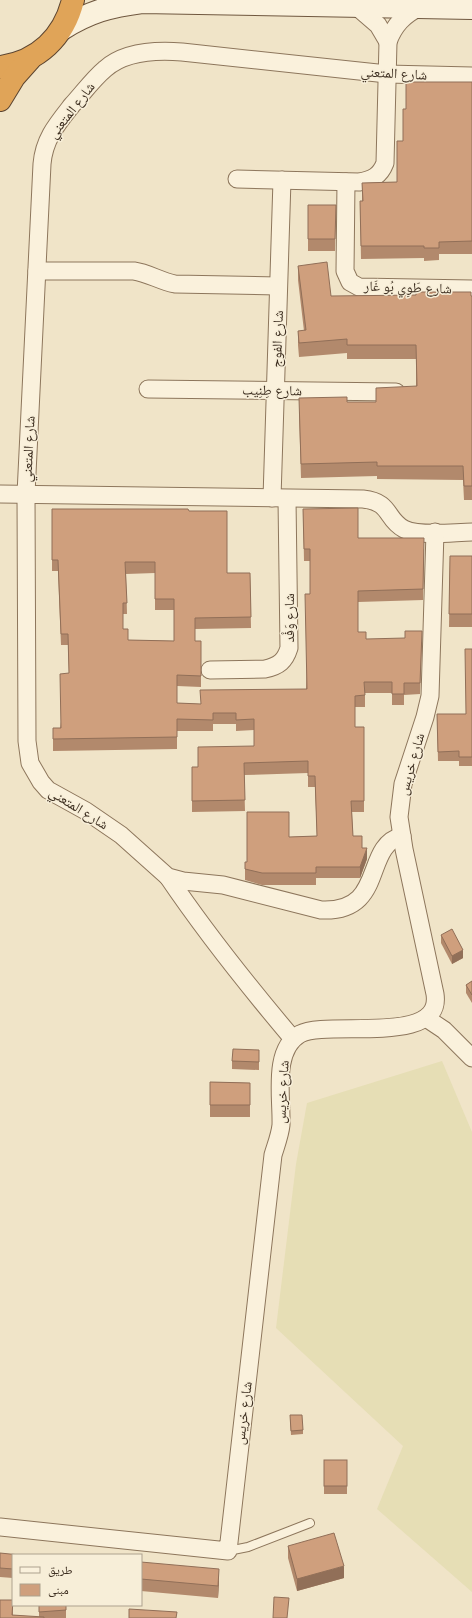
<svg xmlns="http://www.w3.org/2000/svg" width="472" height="1618" font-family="Spectral,'Noto Naskh Arabic',serif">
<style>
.farmland{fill:#e6deb5}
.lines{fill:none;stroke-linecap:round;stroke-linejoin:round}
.lane-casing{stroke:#8d765c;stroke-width:10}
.street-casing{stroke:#8d765c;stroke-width:19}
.secondary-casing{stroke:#6f573f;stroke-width:24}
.highway-casing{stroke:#5b4430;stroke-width:24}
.lane{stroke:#faf1dc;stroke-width:8}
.street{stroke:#faf1dc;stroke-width:17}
.secondary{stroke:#faf1dc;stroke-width:22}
.highway{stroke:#e0a458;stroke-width:22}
.wall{fill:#b2896c;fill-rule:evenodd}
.shaded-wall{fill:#916f58}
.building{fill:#cf9f7d;stroke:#916f58;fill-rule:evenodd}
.labels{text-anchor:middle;stroke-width:3;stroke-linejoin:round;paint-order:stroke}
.street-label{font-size:14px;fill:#3d2e20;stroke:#f7eed8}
</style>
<rect width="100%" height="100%" fill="#f0e4c8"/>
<path class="farmland" d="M442,1061L472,1132V1592L377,1509L403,1446L276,1328L296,1164L307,1103Z"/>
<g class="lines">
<defs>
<path id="lane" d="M228,1551L248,1547L310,1523"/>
<g id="street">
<path d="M356,6L378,25L388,42"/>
<path d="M237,179L359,182C372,180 380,176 385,163L388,42C394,25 404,15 420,7"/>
<path d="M346,182L345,271L350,282L359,287L472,289"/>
<path d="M37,271H134C148,273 160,281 175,284L278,286"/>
<path d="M148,389L396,392"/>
<path d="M0,494L363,499C392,502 385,519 404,529C419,537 455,532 472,532"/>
<path d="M272,498L282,180"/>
<path d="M210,670L265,669C279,666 285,661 289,648L287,499"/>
<path d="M402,836C362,846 387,913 321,910L223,885L183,881L168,877L121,835L86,811L48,790L41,782L30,763L27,741L26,494L42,164C44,139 57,124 72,105C83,93 93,79 105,69C125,51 157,50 182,52L387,74L472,76"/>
<path d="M168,877C206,933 249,987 293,1039"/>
<path d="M426,1018L444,1030L472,1058"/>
<path d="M0,1527L228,1551L273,1155C276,1145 280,1135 281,1125C282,1098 272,1050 300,1034C327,1019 443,1047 435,994L404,849L399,817L403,784L425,717L430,696L435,532"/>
</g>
<path id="secondary" d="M62,29C89,12 110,6 142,2L472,8"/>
<g id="highway">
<path d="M0,67C38,62 64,37 73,0"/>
<path d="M0,100L14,77L30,59"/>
</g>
</defs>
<use href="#lane" class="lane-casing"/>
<use href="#street" class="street-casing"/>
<use href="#secondary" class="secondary-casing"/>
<use href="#highway" class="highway-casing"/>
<use href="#lane" class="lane"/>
<use href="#street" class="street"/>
<use href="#secondary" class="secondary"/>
<use href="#highway" class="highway"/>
</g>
<g class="wall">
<path d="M472,82V254H439V260L424,261V258L361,259L360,201H362V183L397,182L403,141Z"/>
<path d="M308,205H336L335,251H308Z"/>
<path d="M298,266L331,296H472V500H464L463,480L377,479V476L301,478L299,412L347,402H376L416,386V359H347V353L299,357L298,345V331H304L298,280Z"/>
<path d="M52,509L189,511L227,573H250L251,628L195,629V641H201V687L177,686V703L200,704L306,689L310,594V561H304L303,509L358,538L424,549L423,600L358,602V632L366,639L422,642L420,694L404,695V705H392V693H365V707H355V727H364V812H352L353,836L362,848L367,859L360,878H316V885H262L245,880V862H247L289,837L317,836L315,787H308V773L244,775L245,811L192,812V767H198L254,746V730L236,731V724H213V731H177V749L53,751V728H60L69,673L68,645H61L58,571H52ZM155,573V610H174V641L128,640L123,629V614H127L126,574Z"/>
<path d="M450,556H472V627H449Z"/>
<path d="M472,649V766H459V761H438L437,714H466Z"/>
<path d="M441,935L463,958L452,964L441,943Z"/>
<path d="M472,981V1003L466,993V985Z"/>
<path d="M259,1050V1070L232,1069V1061Z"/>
<path d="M210,1082L250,1083V1117H210Z"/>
<path d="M290,1419L303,1430V1434L291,1435Z"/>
<rect x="324" y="1460" width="23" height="34"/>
<path d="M288,1546L344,1578L297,1591L288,1558Z"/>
<path d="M0,1553L13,1555V1578L0,1577Z"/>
<path d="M141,1562L219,1581L218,1598L141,1591Z"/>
<path d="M13,1605V1615L39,1617V1605H66V1618H0Z"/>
</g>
<g class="shaded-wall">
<path d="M367,848V859L360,878V867Z"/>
<path d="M463,950V958L452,964V956Z"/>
<path d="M344,1566V1578L297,1591V1579Z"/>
<path d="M219,1569V1581L218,1598V1586Z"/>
</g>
<g class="building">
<path d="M406,82H472V241L439,242V248H424V246H361L360,201H363L362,183L397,182V141H403V109H406Z"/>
<path d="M308,205H336L335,239H308Z"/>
<path d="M327,262L331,296L416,295V292H471V296H472V486H464L463,466H377V462L301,464L299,398L347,397V402H376V388L417,386L416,345H347V339L299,343L298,331L306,330L298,266Z"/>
<path d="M358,508V538H424L423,589L358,591V632H366V639L405,638V631H422L420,683H404V694H392V682H364L365,695L355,696V727H364V801H351L353,836H362V848H367L360,867H316V873H262L245,869V862H247V812H289V837L317,836L315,776H308V761L244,763L245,800L192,801V767H198V747L254,746V719L236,720V713H213V720L177,719V737L53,739V728H61L60,674L69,673L68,634H61L58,560H52V509H188L189,511H227V573H250L251,617L195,618V641H201V676L177,675V703L201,704L200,690L307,689L305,594H310V549H304L303,509ZM125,562H155V599H174V641L128,640V629H123V603H127Z"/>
<path d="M450,556H472V614H449Z"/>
<path d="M465,649H472V757H459V751L438,752L437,714H466Z"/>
<path d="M452,929L463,950L452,956L441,935Z"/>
<path d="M472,981V995L466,985Z"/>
<path d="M233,1049L259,1050V1062L232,1061Z"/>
<path d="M210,1082L250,1083V1105H210Z"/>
<path d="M290,1415H302L303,1430L291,1431Z"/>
<rect x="324" y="1460" width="23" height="26"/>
<path d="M334,1533L344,1566L297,1579L288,1546Z"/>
<path d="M0,1553L20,1555H13V1569L0,1568Z"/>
<path d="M141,1562L219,1569L218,1586L141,1579Z"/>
<path d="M274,1597L289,1598L287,1618H273Z"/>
<path d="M0,1600H13L12,1615L44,1617V1618H0Z"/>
<path d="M39,1605H66V1610L39,1612Z"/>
<path d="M129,1609L177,1612L176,1618H129Z"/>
</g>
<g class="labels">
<g class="street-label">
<text transform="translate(394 73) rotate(3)" y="5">شارع المتعني</text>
<text transform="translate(71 110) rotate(-52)" y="5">شارع المتعني</text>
<text transform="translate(408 287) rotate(2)" y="5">شارع طَوِي بُو غَار</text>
<text transform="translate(277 339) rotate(-88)" y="5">شارع الفوج</text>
<text transform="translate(272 390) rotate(1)" y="5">شارع طِنِيب</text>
<text transform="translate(28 449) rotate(-87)" y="5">شارع المتعني</text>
<text transform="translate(289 618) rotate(-90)" y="5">شارع وَفْد</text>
<text transform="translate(411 764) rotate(-74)" y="5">شارع خريس</text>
<text transform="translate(79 808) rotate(32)" y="5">شارع المتعني</text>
<text transform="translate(282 1092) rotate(-87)" y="5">شارع خريس</text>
<text transform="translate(243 1413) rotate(-83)" y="5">شارع خريس</text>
</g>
</g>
<rect x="12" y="1554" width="130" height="52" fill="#f7eed8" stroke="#ada18e"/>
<rect x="20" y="1567" width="20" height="6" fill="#faf1dc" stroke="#ada18e"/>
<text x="48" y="1574" font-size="12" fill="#3d2e20">طريق</text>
<rect x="20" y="1584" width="20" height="12" fill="#cf9f7d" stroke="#ada18e"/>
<text x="48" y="1594" font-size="12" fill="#3d2e20">مبنى</text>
</svg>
